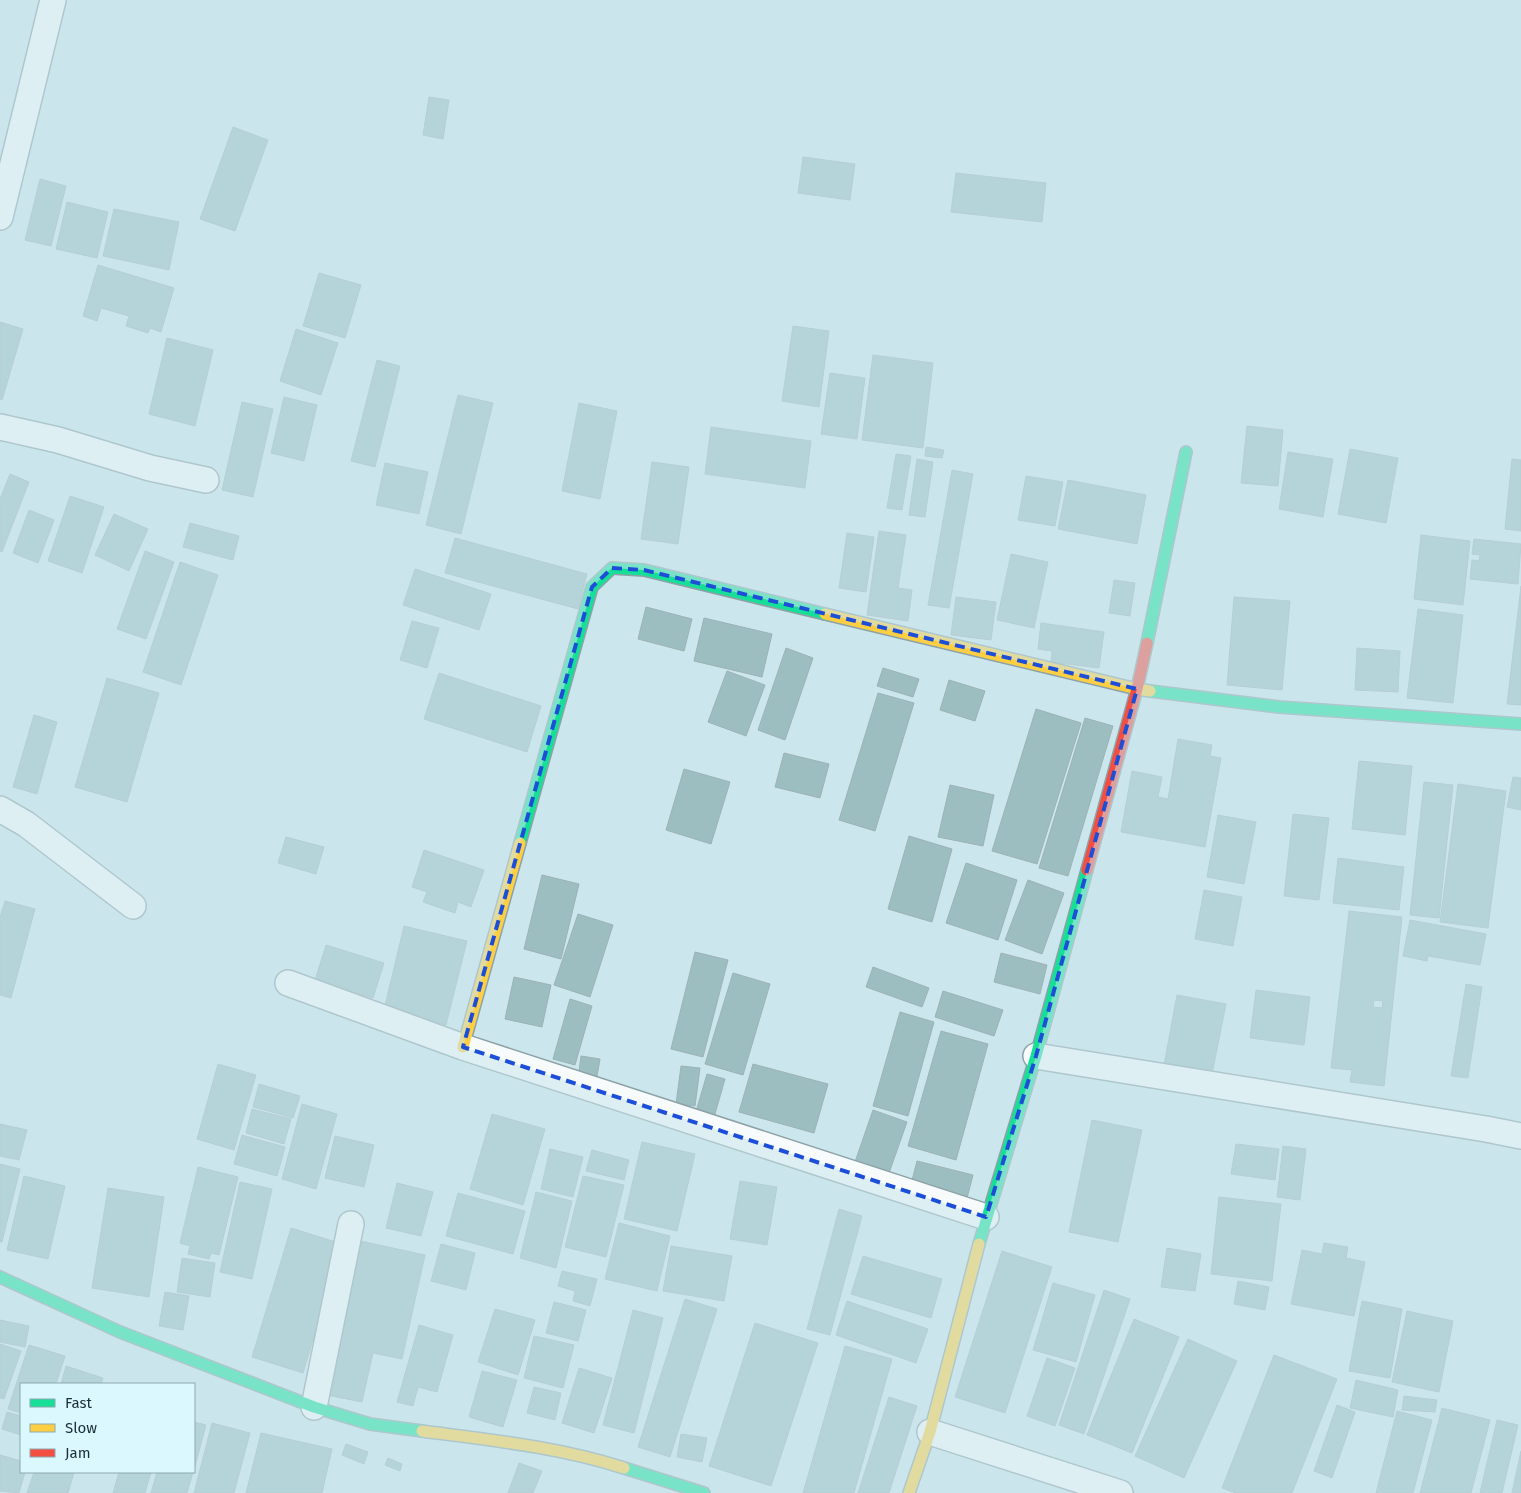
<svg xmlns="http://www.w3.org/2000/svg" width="1521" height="1493" font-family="'Fira Sans',sans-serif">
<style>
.building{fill:#9cbec1;stroke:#9db2b5;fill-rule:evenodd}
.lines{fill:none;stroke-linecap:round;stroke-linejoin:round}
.street-casing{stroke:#8da2a7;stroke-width:28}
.fast-casing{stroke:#8da2a7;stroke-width:14}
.slow-casing{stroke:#8da2a7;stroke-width:14}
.jam-casing{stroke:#8da2a7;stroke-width:14}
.street{stroke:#f7fbfc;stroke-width:25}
.fast{stroke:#16e098;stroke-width:11}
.slow{stroke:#ffcf43;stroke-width:11}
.jam{stroke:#f24e42;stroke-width:11}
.marked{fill:none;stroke:#1d4ed8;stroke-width:4;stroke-dasharray:10 6;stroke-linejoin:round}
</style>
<rect width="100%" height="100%" fill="#cbe6ec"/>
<g class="building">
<path d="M429,97L449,100L443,139L423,135Z"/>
<path d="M233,127L268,140L235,231L200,219Z"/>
<path d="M803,157L855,164L850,200L798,193Z"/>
<path d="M956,173L1046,183L1042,222L951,212Z"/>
<path d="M40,179L66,186L51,246L25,240Z"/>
<path d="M67,202L108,212L97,258L56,249Z"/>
<path d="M114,209L179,222L169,270L103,256Z"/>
<path d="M98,265L174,288L161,332L150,328L148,333L126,326L129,316L101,308L97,321L83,316Z"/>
<path d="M319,273L361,285L345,338L303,326Z"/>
<path d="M0,322L23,329L2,400L0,399Z"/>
<path d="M793,326L829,331L819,407L782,401Z"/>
<path d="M296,329L338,343L321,395L280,381Z"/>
<path d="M167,338L213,350L195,426L149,414Z"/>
<path d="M873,355L933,363L923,448L862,440Z"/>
<path d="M377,360L400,366L375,467L351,461Z"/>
<path d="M830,373L865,378L857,439L821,434Z"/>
<path d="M458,395L493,403L461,534L426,525Z"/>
<path d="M284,397L317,405L304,461L271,453Z"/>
<path d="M242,402L273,409L253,497L222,490Z"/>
<path d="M579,403L617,411L600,499L562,491Z"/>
<path d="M1247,426L1283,430L1278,486L1241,483Z"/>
<path d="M711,427L811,441L805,488L705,474Z"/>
<path d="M926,447L944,450L942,458L925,456Z"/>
<path d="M1350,449L1398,458L1386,523L1338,514Z"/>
<path d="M1288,452L1333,459L1323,517L1279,509Z"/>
<path d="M896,454L911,456L902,510L887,508Z"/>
<path d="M917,459L933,462L925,517L909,515Z"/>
<path d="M1512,459L1521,460V531L1505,529Z"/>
<path d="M652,462L689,467L678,544L641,539Z"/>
<path d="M385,463L428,472L419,514L376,505Z"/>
<path d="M952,470L973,474L949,608L928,605Z"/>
<path d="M10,474L29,482L2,552L0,551V499Z"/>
<path d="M1026,476L1063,482L1055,526L1018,520Z"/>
<path d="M1068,480L1146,495L1137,544L1058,529Z"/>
<path d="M70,496L104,507L82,573L48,561Z"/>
<path d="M29,510L54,520L38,563L13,553Z"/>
<path d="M114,514L148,529L129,571L95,555Z"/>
<path d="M190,523L239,536L233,560L183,547Z"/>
<path d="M879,531L906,535L898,588L912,590L908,621L867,615Z"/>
<path d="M847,533L874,537L866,592L839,588Z"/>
<path d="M1421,535L1470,541L1463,605L1414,599Z"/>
<path d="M455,538L587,574L578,609L445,573Z"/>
<path d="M1474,539L1521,544L1518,584L1470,579L1472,560L1479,561L1480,555L1472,554Z"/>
<path d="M145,551L174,562L146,639L117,629Z"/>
<path d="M1011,554L1048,562L1034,628L997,620Z"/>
<path d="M180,562L218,575L181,685L143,672Z"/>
<path d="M415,569L491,594L479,630L403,605Z"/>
<path d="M1114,580L1135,583L1130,616L1109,613Z"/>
<path d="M1521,586V705L1507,704Z"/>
<path d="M956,597L996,602L991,640L951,635Z"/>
<path d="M1234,597L1290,601L1282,690L1227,685Z"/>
<path d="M646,607L692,619L684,651L638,639Z"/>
<path d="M1418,609L1463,615L1453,703L1407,698Z"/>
<path d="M704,618L772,634L762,677L694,661Z"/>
<path d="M412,621L439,628L427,668L400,660Z"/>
<path d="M1041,623L1104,632L1099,668L1051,662L1052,651L1038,649Z"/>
<path d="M786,648L813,658L785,740L758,730Z"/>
<path d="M1357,648L1400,651L1398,692L1355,690Z"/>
<path d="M883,668L919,679L913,697L877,686Z"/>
<path d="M727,671L765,685L746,736L708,722Z"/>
<path d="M439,673L541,706L527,752L424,719Z"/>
<path d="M107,678L159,693L127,802L75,787Z"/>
<path d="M949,680L985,691L975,721L940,710Z"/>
<path d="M878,693L914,703L875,831L839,820Z"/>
<path d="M1036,709L1081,723L1037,864L992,851Z"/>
<path d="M34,715L57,722L37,794L13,787Z"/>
<path d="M1085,718L1113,726L1068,876L1039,868Z"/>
<path d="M1178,739L1212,745L1210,756L1221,758L1205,847L1121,832L1132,771L1162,777L1158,797L1168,799Z"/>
<path d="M784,753L829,764L820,798L775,787Z"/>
<path d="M1359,761L1412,766L1405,835L1352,829Z"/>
<path d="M684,769L730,782L711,844L666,830Z"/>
<path d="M1513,777L1521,778V810L1507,807Z"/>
<path d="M1424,782L1453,785L1439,918L1410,915Z"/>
<path d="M1458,784L1506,791L1488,928L1440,922Z"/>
<path d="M950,785L994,795L983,846L938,837Z"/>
<path d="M1293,814L1329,818L1319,900L1284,896Z"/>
<path d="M1218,815L1256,822L1244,884L1207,877Z"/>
<path d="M909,836L952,849L932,922L888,909Z"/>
<path d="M286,837L324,847L316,874L278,863Z"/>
<path d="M424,850L484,870L471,907L458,902L455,913L423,902L427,892L412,887Z"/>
<path d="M1338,858L1404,867L1399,910L1333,903Z"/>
<path d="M966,863L1017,880L998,940L946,923Z"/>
<path d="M542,875L579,884L561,959L524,949Z"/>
<path d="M1028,880L1064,893L1042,954L1005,940Z"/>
<path d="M1204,890L1242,897L1233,946L1195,939Z"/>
<path d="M5,901L35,909L11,998L0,995V917Z"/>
<path d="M1349,911L1402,917L1384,1086L1350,1082L1352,1070L1331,1068ZM1374,1000L1383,1001L1382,1008L1373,1007Z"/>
<path d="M578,914L613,925L590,997L554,985Z"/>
<path d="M1410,920L1486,934L1480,965L1428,956L1427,961L1403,956Z"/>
<path d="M404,926L467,941L446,1025L384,1010Z"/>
<path d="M326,945L384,963L373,998L315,980Z"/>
<path d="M695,952L728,960L703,1057L671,1049Z"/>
<path d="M1001,953L1047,965L1040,994L994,982Z"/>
<path d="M873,967L929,988L922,1007L866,987Z"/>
<path d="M733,973L770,984L743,1075L705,1064Z"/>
<path d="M514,977L551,985L542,1027L505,1019Z"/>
<path d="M1466,984L1482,987L1468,1078L1451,1076Z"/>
<path d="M1256,990L1310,997L1304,1045L1250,1038Z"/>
<path d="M943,991L1003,1010L994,1036L935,1017Z"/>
<path d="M1177,995L1226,1004L1212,1074L1164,1065Z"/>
<path d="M570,999L592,1006L575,1065L553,1059Z"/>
<path d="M900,1012L934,1022L908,1116L873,1106Z"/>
<path d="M941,1031L988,1044L956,1160L908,1146Z"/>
<path d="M581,1056L600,1059L596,1082L578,1079Z"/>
<path d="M218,1064L256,1075L234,1150L197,1139Z"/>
<path d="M753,1064L828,1084L814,1133L739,1112Z"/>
<path d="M681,1066L700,1068L695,1106L676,1104Z"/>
<path d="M707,1074L725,1079L713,1121L695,1115Z"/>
<path d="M259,1084L300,1096L293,1118L253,1107Z"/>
<path d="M302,1104L337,1114L316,1189L282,1179Z"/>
<path d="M252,1109L291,1119L284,1144L246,1133Z"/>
<path d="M873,1110L907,1122L889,1173L855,1162Z"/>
<path d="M492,1114L545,1129L523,1205L470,1189Z"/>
<path d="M1092,1120L1142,1130L1118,1242L1069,1232Z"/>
<path d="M0,1124L27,1130L19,1160L0,1156Z"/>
<path d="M242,1135L285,1147L277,1176L234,1164Z"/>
<path d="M335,1136L374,1145L364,1187L325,1178Z"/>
<path d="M642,1142L695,1154L677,1231L624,1219Z"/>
<path d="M1236,1144L1279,1149L1275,1180L1231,1174Z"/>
<path d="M1283,1146L1306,1149L1300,1200L1277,1197Z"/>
<path d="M550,1149L583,1157L573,1197L541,1189Z"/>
<path d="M592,1150L629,1160L624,1180L586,1171Z"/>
<path d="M917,1161L973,1175L966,1202L910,1188Z"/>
<path d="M0,1164L20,1169L2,1242H0Z"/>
<path d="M198,1167L238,1177L219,1255L211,1253L209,1259L188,1254L190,1246L180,1243Z"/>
<path d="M24,1176L65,1186L48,1259L7,1250Z"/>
<path d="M583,1176L624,1185L606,1257L565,1247Z"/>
<path d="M740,1181L777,1187L767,1245L730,1239Z"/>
<path d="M240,1182L272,1189L252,1279L220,1272Z"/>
<path d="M397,1183L433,1192L421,1236L386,1228Z"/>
<path d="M108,1188L164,1197L149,1297L92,1288Z"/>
<path d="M536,1192L572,1201L556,1268L520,1258Z"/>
<path d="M458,1193L525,1211L513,1254L446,1236Z"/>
<path d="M1219,1197L1281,1204L1272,1281L1211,1274Z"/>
<path d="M839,1209L862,1216L830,1335L807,1329Z"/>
<path d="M619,1223L670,1236L657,1291L605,1279Z"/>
<path d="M291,1228L342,1244L303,1373L252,1357Z"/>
<path d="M356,1240L425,1255L402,1359L373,1353L362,1402L322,1394Z"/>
<path d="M1324,1243L1348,1247L1346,1258L1365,1262L1354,1316L1291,1304L1302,1250L1322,1254Z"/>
<path d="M441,1244L475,1253L466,1290L431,1281Z"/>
<path d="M671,1246L732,1256L724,1301L663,1291Z"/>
<path d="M1167,1248L1201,1254L1195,1291L1161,1287Z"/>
<path d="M1002,1251L1052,1267L1005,1413L955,1397Z"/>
<path d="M863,1256L942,1279L931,1318L851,1294Z"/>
<path d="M182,1258L215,1263L210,1297L177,1292Z"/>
<path d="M562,1271L597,1279L590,1306L573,1301L575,1291L558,1286Z"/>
<path d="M1238,1281L1269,1287L1265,1310L1234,1304Z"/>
<path d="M1053,1283L1095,1295L1076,1362L1033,1350Z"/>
<path d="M1104,1290L1130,1299L1084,1434L1059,1425Z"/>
<path d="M165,1292L189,1296L183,1330L159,1326Z"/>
<path d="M685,1299L717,1309L670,1457L638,1447Z"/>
<path d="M847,1301L928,1329L916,1363L836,1335Z"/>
<path d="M1362,1301L1402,1309L1390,1378L1349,1371Z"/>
<path d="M554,1302L586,1310L578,1341L546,1333Z"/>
<path d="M495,1309L535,1320L518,1375L478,1362Z"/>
<path d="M633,1310L663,1318L634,1433L603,1425Z"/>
<path d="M1407,1311L1453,1321L1439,1392L1392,1382Z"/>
<path d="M1134,1319L1179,1337L1132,1453L1087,1435Z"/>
<path d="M0,1320L29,1326L25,1347L0,1342Z"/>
<path d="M755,1323L818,1343L771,1486L709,1466Z"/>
<path d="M419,1325L453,1335L437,1392L418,1387L413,1406L397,1402Z"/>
<path d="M534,1336L574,1345L563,1388L524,1378Z"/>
<path d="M1188,1339L1237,1361L1184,1478L1135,1456Z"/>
<path d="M0,1344L21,1351L4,1399L0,1398Z"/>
<path d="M29,1345L65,1356L56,1384H21V1413L8,1409Z"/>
<path d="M845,1346L892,1359L854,1493H803Z"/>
<path d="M1274,1355L1337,1379L1292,1493H1236L1222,1488Z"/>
<path d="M1047,1358L1075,1368L1055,1426L1027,1416Z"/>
<path d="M66,1366L103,1378L101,1384H61Z"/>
<path d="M579,1368L612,1378L594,1433L562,1423Z"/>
<path d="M482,1371L517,1380L503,1427L469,1417Z"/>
<path d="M1356,1380L1398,1390L1393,1417L1350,1408Z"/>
<path d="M534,1387L561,1393L555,1420L527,1413Z"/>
<path d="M1404,1396L1437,1400L1435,1412L1402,1410Z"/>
<path d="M889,1397L917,1406L889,1493H858Z"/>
<path d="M1337,1405L1355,1412L1332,1478L1314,1471Z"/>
<path d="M1442,1408L1490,1420L1471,1493H1420Z"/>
<path d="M1397,1411L1432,1420L1413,1493H1376Z"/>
<path d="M7,1412L21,1416V1435L2,1429Z"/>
<path d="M1497,1420L1518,1425L1502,1493H1480Z"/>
<path d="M194,1422L206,1425L194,1470Z"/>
<path d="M212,1423L250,1433L234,1493H194Z"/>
<path d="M261,1433L332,1449L322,1493H246Z"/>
<path d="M681,1434L707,1438L702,1462L677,1457Z"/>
<path d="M346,1444L368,1452L364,1464L342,1455Z"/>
<path d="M1521,1451V1493H1512Z"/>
<path d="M0,1455L21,1461V1472H25L19,1493L0,1491Z"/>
<path d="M388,1458L402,1464L400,1471L385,1465Z"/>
<path d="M519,1463L542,1471L533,1493H508Z"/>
<path d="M34,1472H74L68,1493H27Z"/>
<path d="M119,1472H151L145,1493H113Z"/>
<path d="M157,1472H193L187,1493H151Z"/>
</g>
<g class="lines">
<defs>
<g id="street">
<path d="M0,217L53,0"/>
<path d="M0,427L58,440L150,468L206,480"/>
<path d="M0,809L26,824L133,906"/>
<path d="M288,983L463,1047L986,1217"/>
<path d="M1036,1056L1486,1129L1521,1136"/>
<path d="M314,1407L351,1224"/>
<path d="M930,1432L1120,1493"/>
</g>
<g id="fast">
<path d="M1147,643L1186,452"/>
<path d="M1150,691L1279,707L1521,724"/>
<path d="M520,843L592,587L612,568L644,570L825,614"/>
<path d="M979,1244L1036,1056L1087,870"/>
<path d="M0,1277L120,1332L314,1407L370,1424L422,1431"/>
<path d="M624,1468L704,1493"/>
</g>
<g id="slow">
<path d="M825,614L1137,689L1150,691"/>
<path d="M463,1047L520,843"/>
<path d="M422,1431C490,1440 559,1447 624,1468"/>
<path d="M909,1493L930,1432L979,1244"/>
</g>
<path id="jam" d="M1087,870L1137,689L1147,643"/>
</defs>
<use href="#street" class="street-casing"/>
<use href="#fast" class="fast-casing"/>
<use href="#slow" class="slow-casing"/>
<use href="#jam" class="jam-casing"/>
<use href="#street" class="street"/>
<use href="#fast" class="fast"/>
<use href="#slow" class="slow"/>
<use href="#jam" class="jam"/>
</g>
<path d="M0 0H1521V1493H0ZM612,568L644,570L1137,689L1036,1056L986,1217L463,1047L592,587Z" fill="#cbe6ec" fill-opacity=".55" fill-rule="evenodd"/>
<path class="marked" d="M612,568L644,570L1137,689L1036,1056L986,1217L463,1047L592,587Z"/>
<rect x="20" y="1383" width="175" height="90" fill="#dbf8ff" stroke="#8ea7ad"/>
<rect x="30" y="1399" width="25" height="8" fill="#16e098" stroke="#8ea7ad"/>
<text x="65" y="1408" font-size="15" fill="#1b2e32">Fast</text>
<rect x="30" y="1424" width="25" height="8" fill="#ffcf43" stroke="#8ea7ad"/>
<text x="65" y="1433" font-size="15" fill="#1b2e32">Slow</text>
<rect x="30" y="1449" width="25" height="8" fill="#f24e42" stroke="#8ea7ad"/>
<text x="65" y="1458" font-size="15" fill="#1b2e32">Jam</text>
</svg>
